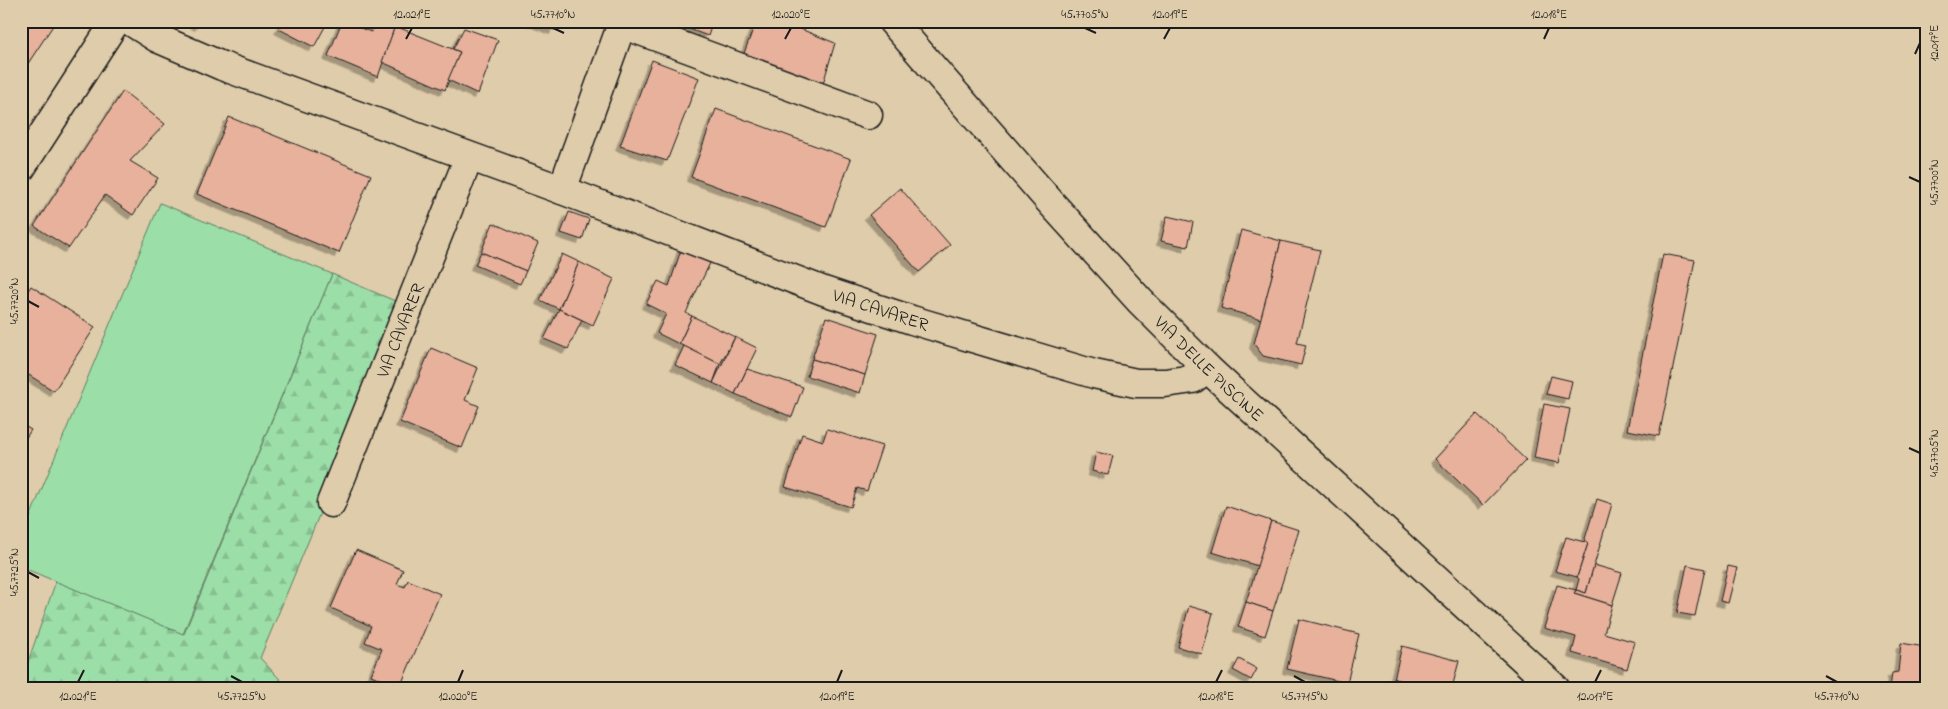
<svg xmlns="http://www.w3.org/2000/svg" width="1948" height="709" font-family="'Indie Flower',sans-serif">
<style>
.forest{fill:url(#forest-firs);stroke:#5c7d62}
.park{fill:#9cdea8;stroke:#5c7d62}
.building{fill:#e7b19b;stroke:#1c1c1c;filter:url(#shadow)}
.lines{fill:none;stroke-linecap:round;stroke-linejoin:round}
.minor-casing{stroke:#1c1c1c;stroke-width:31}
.minor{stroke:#dfccaa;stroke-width:28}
.ticks{fill:none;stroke:#1c1c1c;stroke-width:2}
.labels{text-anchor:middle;stroke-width:4;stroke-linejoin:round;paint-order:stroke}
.street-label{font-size:18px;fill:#1c1c1c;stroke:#dfccaa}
.neatline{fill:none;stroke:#1c1c1c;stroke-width:2}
.ticks-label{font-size:12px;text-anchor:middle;fill:#1c1c1c}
</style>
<defs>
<pattern id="forest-firs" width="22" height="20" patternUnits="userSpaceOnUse" patternTransform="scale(1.25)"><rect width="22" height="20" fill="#9cdea8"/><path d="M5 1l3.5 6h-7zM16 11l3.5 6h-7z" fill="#86be90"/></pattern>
<filter id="shadow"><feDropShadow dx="-4.5" dy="4.5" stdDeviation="0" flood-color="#0004"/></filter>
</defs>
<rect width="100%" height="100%" fill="#dfccaa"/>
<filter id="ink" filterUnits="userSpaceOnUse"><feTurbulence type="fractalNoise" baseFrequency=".02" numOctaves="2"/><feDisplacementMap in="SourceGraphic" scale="10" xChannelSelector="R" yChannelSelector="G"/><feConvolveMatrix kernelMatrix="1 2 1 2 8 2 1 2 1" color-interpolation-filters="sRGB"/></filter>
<g filter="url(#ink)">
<path class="forest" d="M332,274L402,304L320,513L260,658L288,688H21V682L56,581L184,634Z"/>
<path class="park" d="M160,203L332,274L183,634L21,567V539Z"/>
<g class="building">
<path d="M21,21H56L23,71L21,70Z"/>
<path d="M191,21H202L199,26Z"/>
<path d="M283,21H328L314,47L279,29Z"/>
<path d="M342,21L371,32L375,21H383L395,26L378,77L328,56Z"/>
<path d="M531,21H557L554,30Z"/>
<path d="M667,21H713L708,36Z"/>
<path d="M756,21H800L798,28L835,43L822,87L743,56Z"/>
<path d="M395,26L460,52L445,90L382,62Z"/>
<path d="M464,28L498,40L478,94L448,80L460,52L453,49Z"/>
<path d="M652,60L699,78L667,161L620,146Z"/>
<path d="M123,91L165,124L130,161L158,178L133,215L105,195L69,248L34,226Z"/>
<path d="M716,109L851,159L826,227L691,177Z"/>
<path d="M229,117L371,175L339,253L197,194Z"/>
<path d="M900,188L950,245L919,272L869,215Z"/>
<path d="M569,212L589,219L582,240L561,233Z"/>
<path d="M1167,216L1193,222L1188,247L1161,241Z"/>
<path d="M493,223L538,243L526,271L481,252Z"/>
<path d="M1241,230L1281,241L1261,319L1221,308Z"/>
<path d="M1281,241L1320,250L1297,343L1306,345L1301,365L1263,356L1254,344Z"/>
<path d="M683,244L712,259L686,313L692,316L679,344L657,333L666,314L646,304L658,281L669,286Z"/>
<path d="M481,252L526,271L520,284L475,265Z"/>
<path d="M562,254L579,262L559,309L540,300Z"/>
<path d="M1663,254L1695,260L1659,436L1627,430Z"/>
<path d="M579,262L614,279L593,325L559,309Z"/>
<path d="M31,286L95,327L54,391L21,370V301Z"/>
<path d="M559,309L582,320L568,349L544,339Z"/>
<path d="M692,316L735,337L720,364L679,344Z"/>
<path d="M826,317L878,334L865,375L812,359Z"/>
<path d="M735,337L757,348L735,394L713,383Z"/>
<path d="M684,346L720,364L713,383L675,365Z"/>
<path d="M431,348L478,368L465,400L479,406L462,448L400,422Z"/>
<path d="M812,359L865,375L860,393L807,376Z"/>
<path d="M747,369L803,387L792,417L735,394Z"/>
<path d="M1551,376L1572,381L1568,399L1546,394Z"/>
<path d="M1544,404L1570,409L1559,463L1534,458Z"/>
<path d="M1477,414L1526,460L1483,505L1435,459Z"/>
<path d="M21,424L31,430L21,445Z"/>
<path d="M827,429L882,446L867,491L857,488L851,507L785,487L802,434L823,441Z"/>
<path d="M1096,452L1113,456L1108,475L1092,471Z"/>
<path d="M1597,499L1612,504L1586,593L1576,590L1579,579L1577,577L1588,543L1584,542Z"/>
<path d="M1226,506L1271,521L1258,566L1212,552Z"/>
<path d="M1271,521L1299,530L1273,611L1246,602Z"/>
<path d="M1566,537L1588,543L1577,577L1555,571Z"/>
<path d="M356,550L403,570L397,584L405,587L408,580L440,594L400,687L371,675L382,649L365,642L371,626L331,608Z"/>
<path d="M1594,565L1622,573L1612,605L1574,593L1576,590L1586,593Z"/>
<path d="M1687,565L1705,569L1695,616L1677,613Z"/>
<path d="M1728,566L1737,568L1728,603L1720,601Z"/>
<path d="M1557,585L1576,590L1574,593L1612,605L1604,633L1635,642L1627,669L1572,653L1576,637L1544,628Z"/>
<path d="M1246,602L1273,611L1265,636L1238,627Z"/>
<path d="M1189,606L1213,613L1202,654L1178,647Z"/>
<path d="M1299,619L1359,634L1347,683L1287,669Z"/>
<path d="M1901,643L1925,647L1922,674H1927L1926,688H1890L1892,673L1898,672Z"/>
<path d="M1402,646L1459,661L1452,688H1409L1410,683L1394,679Z"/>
<path d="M1239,659L1257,669L1251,680L1233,670Z"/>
<path d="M1394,679L1410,683L1409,688H1392Z"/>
<path d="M1676,684L1690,688H1676Z"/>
</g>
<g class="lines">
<defs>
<g id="minor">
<path id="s1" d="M130,21L157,38L222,66L562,190L824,291L912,320L1094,374L1136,383H1165L1193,379L1207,368"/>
<path id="s2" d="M892,21L1052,204L1140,301L1207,368L1555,688"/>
<path d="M622,24L868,115"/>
<path d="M21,168L116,21"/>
<path d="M562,190L623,21"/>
<path id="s3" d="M331,503L469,157"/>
</g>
</defs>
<use href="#minor" class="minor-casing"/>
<use href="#minor" class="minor"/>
</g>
</g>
<path class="ticks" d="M553,28L564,33M1085,28L1096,33M406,39L412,28M785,39L791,28M1164,39L1170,28M1544,39L1549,28M1915,54L1920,43M1909,177L1920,182M28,301L39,307M1909,448L1920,453M28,572L39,578M231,676L242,682M1294,676L1305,682M1826,676L1837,682M78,682L84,670M458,682L463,670M837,682L842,670M1216,682L1222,670M1595,682L1601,670"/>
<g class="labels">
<g class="street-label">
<text dy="6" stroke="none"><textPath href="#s1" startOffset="805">VIA CAVARER</textPath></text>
<text dy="6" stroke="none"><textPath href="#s3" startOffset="186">VIA CAVARER</textPath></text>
<text dy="6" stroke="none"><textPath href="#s2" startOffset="471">VIA DELLE PISCINE</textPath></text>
</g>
</g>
<rect width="1948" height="709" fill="none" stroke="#dfccaa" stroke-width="55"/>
<rect x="28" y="28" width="1892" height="654" class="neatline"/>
<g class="ticks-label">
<text x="412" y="18">12.021°E</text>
<text x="553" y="18">45.7710°N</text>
<text x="791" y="18">12.020°E</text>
<text x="1085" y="18">45.7705°N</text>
<text x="1170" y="18">12.019°E</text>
<text x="1549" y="18">12.018°E</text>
<text transform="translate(1934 43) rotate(-90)" y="4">12.017°E</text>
<text transform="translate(1934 182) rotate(-90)" y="4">45.7700°N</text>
<text transform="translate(14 301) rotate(-90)" y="4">45.7720°N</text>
<text transform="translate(1934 453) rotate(-90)" y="4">45.7705°N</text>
<text transform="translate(14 572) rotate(-90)" y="4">45.7725°N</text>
<text x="78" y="700">12.021°E</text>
<text x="242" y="700">45.7725°N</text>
<text x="458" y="700">12.020°E</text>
<text x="837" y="700">12.019°E</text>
<text x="1216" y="700">12.018°E</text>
<text x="1305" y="700">45.7715°N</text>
<text x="1595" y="700">12.017°E</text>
<text x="1837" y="700">45.7710°N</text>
</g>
</svg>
